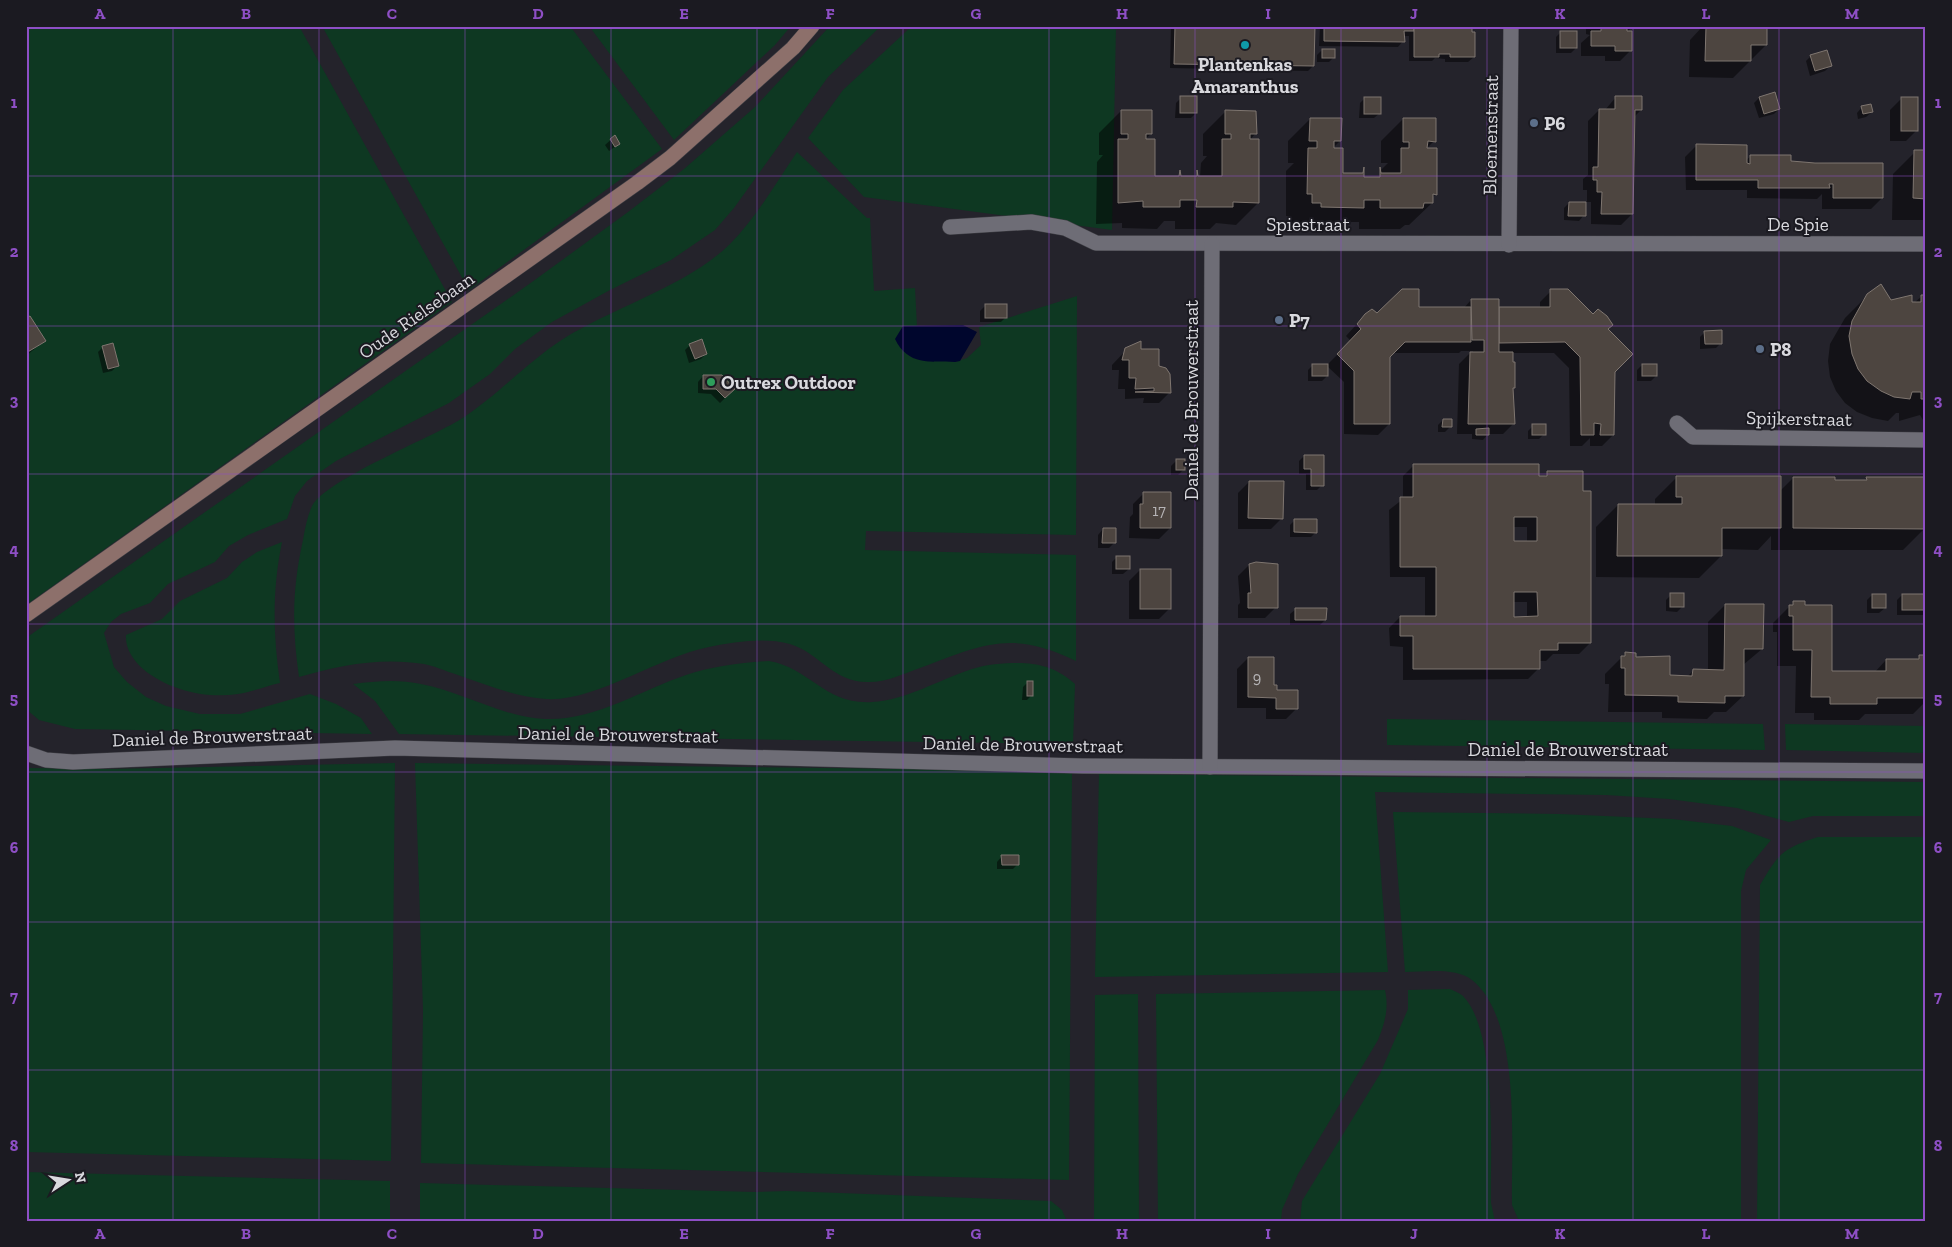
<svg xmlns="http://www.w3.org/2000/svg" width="1952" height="1247" font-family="'Zilla Slab',serif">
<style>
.green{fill:#0e3822}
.water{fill:#00062d}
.shadow{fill:#0007;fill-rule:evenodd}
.building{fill:#4d4540;stroke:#7f7670;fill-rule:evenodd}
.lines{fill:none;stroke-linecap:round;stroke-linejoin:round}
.street-casing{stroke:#3e3e44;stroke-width:16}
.secondary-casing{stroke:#3e3e44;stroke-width:16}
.street{stroke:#6e6d76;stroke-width:15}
.secondary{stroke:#8d706b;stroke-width:15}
.grid{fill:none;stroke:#8e4fc5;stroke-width:1;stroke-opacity:0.55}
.culture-dot{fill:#0f9aa8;stroke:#1b1a21;stroke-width:2}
.service-dot{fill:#5c6f8a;stroke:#1b1a21;stroke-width:2}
.leisure-dot{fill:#2e9e5b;stroke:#1b1a21;stroke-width:2}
.labels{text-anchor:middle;stroke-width:4;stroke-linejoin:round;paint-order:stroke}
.number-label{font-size:16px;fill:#b6b4b6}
.poi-label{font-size:19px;font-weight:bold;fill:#d9d9de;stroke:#1b1a21;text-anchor:start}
.street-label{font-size:19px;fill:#d9d9de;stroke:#1b1a21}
.neatline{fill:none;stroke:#8e4fc5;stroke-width:2}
.grid-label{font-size:16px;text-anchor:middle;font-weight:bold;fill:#8e4fc5}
</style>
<rect width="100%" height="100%" fill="#24232b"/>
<g class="green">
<path d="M26,26H299L452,302L26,605Z"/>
<path d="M322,26H570L662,149L469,290Z"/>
<path d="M589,26H791L775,45L674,140Z"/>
<path d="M830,26H881L828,77L734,208L715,230L671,260L610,290L552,322L515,349L490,374L449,403L336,461L307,481L295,496L287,519L248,535L229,546L215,562L168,584L150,603L121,614L111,622L104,633L114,667L127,682L146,697L166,706L200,714H240L310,694L336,704L361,718L372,734L75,729L39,720L26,709V638L532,282L628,212L684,169L755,107Z"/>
<path d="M912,26H1116L1112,230L864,197L808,138L843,90Z"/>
<path d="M797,152L867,218H870L874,291L915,288L917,327L903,326L955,362L967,358L981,345L979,327L1077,296L1076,535L866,531L865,550L1076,555V661C1011,629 982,645 920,668C903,674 887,682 869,682C833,683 820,653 790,644C765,637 734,642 709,647C657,657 596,702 546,699C515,697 484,684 455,674C445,671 435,666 424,664C382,657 339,665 299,677C292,628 292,589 303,540C305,529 307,517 312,506C327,479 429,439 461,419C497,396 526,363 563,339C614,307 687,286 730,244C756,218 776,183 797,152Z"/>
<path d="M282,542C272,590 273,635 280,683C266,686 252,692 238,694C206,699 168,690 143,669C133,660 125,648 126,635L162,619L180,601L227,578L242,562L257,552Z"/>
<path d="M769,661C810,668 825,705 872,702C907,700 938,680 972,669C988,664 1004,663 1021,663C1043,664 1058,669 1075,684L1073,744L399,734L375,701L353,684C375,681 399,679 421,684C463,692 502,717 545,719C595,721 641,690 686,675C713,666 740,663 769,661Z"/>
<path d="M1387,719L1763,724L1765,750L1387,745Z"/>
<path d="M1785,724L1926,726V753L1786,750Z"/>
<path d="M395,763L391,1161L26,1152V770L29,768L110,769Z"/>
<path d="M415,763L1072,771L1069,1180L421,1163L423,1010Z"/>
<path d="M1099,774L1926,782V816H1813L1789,822L1737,808L1669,799L1606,795L1375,792L1388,972L1095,977Z"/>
<path d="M1393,812L1560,814L1672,819L1732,826L1771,840L1746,870L1741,891V1221H1519L1512,1205C1511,1146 1522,1020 1472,980C1456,967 1424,972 1405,972Z"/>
<path d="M1818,837H1926V1221H1757L1760,885C1778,854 1783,848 1818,837Z"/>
<path d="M1450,989C1454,991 1460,993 1463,996C1498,1032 1490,1154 1491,1203L1495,1221H1300L1302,1201L1380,1074L1408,1009V990Z"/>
<path d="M1385,990C1389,1008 1385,1023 1378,1040L1298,1174L1282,1210L1281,1221H1158L1156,994Z"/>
<path d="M1138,994L1139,1221H1094L1095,995Z"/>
<path d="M26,1172L390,1181V1221H26Z"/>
<path d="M420,1183L754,1192L787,1191L1051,1201L1062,1210L1067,1221H420Z"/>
</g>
<path class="water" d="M963,325L977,332L960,361L955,362C930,361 908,366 895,339L903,326Z"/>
<g class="shadow">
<path d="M1171,26H1314L1313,66L1308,71L1170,68Z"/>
<path d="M1320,26H1471L1474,57L1468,62H1445V59L1435,58L1432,61H1409V36H1403V41L1398,47L1319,46Z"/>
<path d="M1586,26H1633L1627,32L1631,50L1620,61H1605V56H1581V43L1590,35L1586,34Z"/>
<path d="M1703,26H1766V45L1733,78L1689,77L1690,40Z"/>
<path d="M1561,32L1576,48L1571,53H1556V37Z"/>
<path d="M1322,50L1334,57L1329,62H1317V55Z"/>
<path d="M1811,56L1830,66L1825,71L1810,76L1806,61Z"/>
<path d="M1775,94L1779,109L1774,114L1759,118L1754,103L1759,98Z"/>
<path d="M1616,97L1641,110L1634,117L1632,214L1621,225L1591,224V202H1587V190H1583V179L1588,175V121L1599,110H1605Z"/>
<path d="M1181,98L1196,113L1191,118H1175L1176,103Z"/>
<path d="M1365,98L1380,113L1374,118H1359L1360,103Z"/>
<path d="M1901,99L1917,130L1906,141H1890V110Z"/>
<path d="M1862,107L1872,112L1866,117L1858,119L1857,113Z"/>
<path d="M1121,111L1151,134L1144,140L1154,177H1200L1201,163L1207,156H1203V134L1225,112L1255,134L1249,141L1258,203L1236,225L1216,223L1210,229H1175V221H1164L1157,229L1122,228V223L1096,224L1097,162L1103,155H1099V133Z"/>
<path d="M1310,119L1340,141L1332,149L1342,175L1363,178H1377L1380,176V171L1388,163H1381V141L1403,119L1434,141L1426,149L1436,194L1432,198V203L1409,225H1405L1400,229H1359V222H1348L1341,229H1299V225L1290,224V216H1286V171L1294,163H1288V141Z"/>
<path d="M614,137L619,144L609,151L605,145Z"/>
<path d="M1696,146L1745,161L1751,156L1790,162L1882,164V198L1871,209H1822V194L1817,199L1747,198V190H1686L1685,157Z"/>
<path d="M1915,152H1926V220H1892L1893,174Z"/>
<path d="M1569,203L1584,215L1579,221L1564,220V208Z"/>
<path d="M1551,291L1607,330L1614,371L1613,435L1602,446H1590V438L1582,446H1570L1569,368L1554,353H1512L1514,423L1503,434H1488L1483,440L1472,439V434H1457L1459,364L1470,353H1473V351H1461L1459,353H1392L1389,356V424L1378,435L1344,434V382L1327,366V376L1322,381H1308V370L1313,365H1327L1351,341L1346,336L1365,315L1418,308H1464L1471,300L1498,308H1540V302Z"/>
<path d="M1868,295L1890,301L1911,303H1914L1922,296H1926V425L1920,415L1899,421V413H1896L1888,421L1872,418L1857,412L1845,403L1836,391L1830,377L1828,361L1830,344L1845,318Z"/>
<path d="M985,306L1006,317L1001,322H980V311Z"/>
<path d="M26,320L44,341L26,356Z"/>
<path d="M1705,332L1721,343L1716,348L1700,349V337Z"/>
<path d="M690,345L706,354L701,359L689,363L685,350Z"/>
<path d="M1130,346L1139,350L1158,367L1170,392L1159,403H1143L1144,398L1125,399V389H1118L1119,370H1112V365Z"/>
<path d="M103,347L117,366L112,371L103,373L98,352Z"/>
<path d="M1642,365L1656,376L1651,381H1637V370Z"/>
<path d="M703,376L734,389L720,403L711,394L698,393V382Z"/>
<path d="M1443,420L1450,427L1445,432H1438V425Z"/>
<path d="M1533,426L1544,434L1539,439H1528V431Z"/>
<path d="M1304,456L1322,485L1317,490H1306V474H1299V461Z"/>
<path d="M1176,461L1183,470L1178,475H1171V466Z"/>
<path d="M1414,465L1538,478H1543L1548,473L1582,492L1590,643L1579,654H1553L1546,661H1539V668L1528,679L1403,680V647L1390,646L1389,628L1400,617H1425V577H1390L1389,510L1403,499V476ZM1513,527H1527V542H1513ZM1513,602H1527V618H1513Z"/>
<path d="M1677,477L1780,491L1793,478L1864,481L1867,478L1925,528L1903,550H1771V536L1758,550L1721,549V556L1699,578L1596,577V527L1618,505H1655V499Z"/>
<path d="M1249,482L1282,518L1271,529H1238V493Z"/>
<path d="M1144,493L1170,528L1159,539L1129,538L1130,517L1133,514V504Z"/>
<path d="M1295,520L1316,532L1311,537H1290V525Z"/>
<path d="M1103,529L1114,543L1109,548H1098V535Z"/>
<path d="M1117,557L1129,569L1123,574H1112V562Z"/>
<path d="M1249,565L1276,607L1265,618H1238V605L1240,603L1238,576Z"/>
<path d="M1140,570L1170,608L1159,619H1129V581Z"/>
<path d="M1671,595L1683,606L1677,612L1666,611V600Z"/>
<path d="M1872,595L1885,608L1879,613H1867V600Z"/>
<path d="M1902,595H1926V615H1897V600Z"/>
<path d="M1794,602L1830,672L1874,673L1886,660H1916L1920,656H1926V701L1913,714H1865L1859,720H1814V713H1795L1796,666H1777V632H1773V623Z"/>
<path d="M1725,605L1762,649L1743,665V696L1726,712H1714L1707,719L1662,718V712H1608L1609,684H1605V674L1625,654L1668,677H1687L1693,671H1708V622Z"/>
<path d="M1296,609L1325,620L1320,625H1290V614Z"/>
<path d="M1248,658L1276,691L1297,708L1286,719H1266V708H1237V669Z"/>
<path d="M1028,682L1032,695L1027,700H1022L1023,687Z"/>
<path d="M1002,856L1018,864L1013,869H997V862Z"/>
</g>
<g class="building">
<path d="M1175,26H1315L1314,66L1174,64Z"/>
<path d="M1324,26H1414V31H1404L1405,42L1324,41Z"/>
<path d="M1414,26H1472V32H1475V57H1450V54H1439V57H1414Z"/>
<path d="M1601,26H1627V31H1632V51H1615V46H1591V31H1601Z"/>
<path d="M1706,26H1767V45H1751V61H1705Z"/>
<rect x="1560" y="31" width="17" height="17"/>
<rect x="1322" y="49" width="13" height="9"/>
<path d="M1827,50L1832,66L1815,71L1810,55Z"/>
<path d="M1775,92L1780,109L1764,114L1759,97Z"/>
<rect x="1180" y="96" width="17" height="17"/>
<path d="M1615,96H1642V110H1635L1633,214H1601L1602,192H1597V180H1593V167H1598L1599,109H1615Z"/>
<rect x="1364" y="97" width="17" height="17"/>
<rect x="1901" y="97" width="17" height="34"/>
<path d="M1871,104L1873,112L1863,114L1861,106Z"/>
<path d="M1121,110H1152V134H1146V139H1155V176H1179L1180,170L1181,176H1197V170L1198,176H1222V139H1231V134H1225V110L1256,111L1257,134H1250V139H1259V203L1233,202V207H1196L1197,200H1180V207H1143V201L1118,203V139H1128V134H1121Z"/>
<path d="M1310,118H1342L1341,141H1334V148H1343V173H1363L1364,167V177H1380V167L1381,173H1401V148H1409V142H1403V118H1436V142L1428,141L1427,148H1437V195L1433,194V203H1424L1423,208H1380V200H1364V208L1321,207V203H1312V194H1307L1308,148H1317V141H1309Z"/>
<path d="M615,135L620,144L615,147L610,139Z"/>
<path d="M1696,144L1747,145V163L1750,164V155H1791V161L1815,163H1883V198H1833V184H1829L1830,188H1758V180H1696Z"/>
<path d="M1914,150H1926V199L1913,198Z"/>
<path d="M1569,202H1586V216H1568Z"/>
<path d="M1881,284L1891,300L1912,295V302H1921V295H1926V399H1921V392H1912L1910,399L1894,397L1881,391L1867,381L1858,369L1852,354L1849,336L1852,321L1867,294Z"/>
<path d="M1402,289H1419V307H1471V342H1405L1390,357V424H1354V371L1337,354L1361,329L1357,324L1365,314L1372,309L1377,313Z"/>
<path d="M1550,289H1568L1593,314L1598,309L1607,316L1613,325L1608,329L1633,354L1615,372L1614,435H1600L1601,424L1594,423V435H1581L1580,357L1565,342L1499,343V307H1550Z"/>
<path d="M1471,299H1499V352H1513V362H1515V388H1513L1515,424H1468L1470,352H1484V340H1472Z"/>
<rect x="985" y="304" width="22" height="14"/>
<path d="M30,316L46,341L26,353V318Z"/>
<path d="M1722,330V344H1705L1704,331Z"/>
<path d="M702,339L707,354L695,359L689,344Z"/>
<path d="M1141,341V349H1159V366L1166,368L1170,374L1171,393L1135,392L1154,391V388L1135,389L1136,378H1129V360H1122L1125,348Z"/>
<path d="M113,343L119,366L108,369L102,346Z"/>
<rect x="1312" y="364" width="16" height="12"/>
<rect x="1642" y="364" width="15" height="12"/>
<path d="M703,375H722L735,389L725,398L716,389H703Z"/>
<path d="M1443,419H1452V427H1442Z"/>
<rect x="1532" y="424" width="14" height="11"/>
<path d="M1489,428V435H1476V429Z"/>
<path d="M1304,455H1324V486H1311V469H1304Z"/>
<rect x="1176" y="459" width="9" height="11"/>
<path d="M1413,464H1539V476H1547V471H1583V491H1591V643H1558V650H1540V669H1413V636H1400V616H1436V567H1400V497H1413ZM1514,517H1537V541H1514ZM1514,592H1537L1538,616L1514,617Z"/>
<path d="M1676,476H1781V528H1722V556H1617L1618,504H1682V497H1676Z"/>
<path d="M1793,477H1835V480H1867L1866,477H1926V529L1793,528Z"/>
<path d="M1249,481H1284L1283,519L1248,518Z"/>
<path d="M1143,492H1171V528H1140V504H1143Z"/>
<path d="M1294,519H1317V533L1294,532Z"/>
<path d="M1103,528H1116V543H1102Z"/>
<rect x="1116" y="556" width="14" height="13"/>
<path d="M1256,562L1278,564V608H1248V593H1251L1249,564Z"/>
<rect x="1140" y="569" width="31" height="40"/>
<rect x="1670" y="593" width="14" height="14"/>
<rect x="1872" y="594" width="14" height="14"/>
<rect x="1902" y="594" width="24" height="16"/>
<path d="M1793,601H1805V605H1832V671H1886V659H1919V655H1926V698H1877V704H1830V697H1811L1812,650H1793V616H1789V605H1793Z"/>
<path d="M1725,604H1764L1763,649H1744V696H1725V703L1678,702V696L1625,695V668H1621V656H1625V652L1636,653V657L1670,656V675L1692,676L1693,669L1724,670Z"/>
<path d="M1295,608H1327L1326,620H1295Z"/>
<path d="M1248,657H1274V685H1277V690H1298V709H1276V698L1248,697Z"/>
<rect x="1027" y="681" width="6" height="15"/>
<path d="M1001,855H1019V865H1002Z"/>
</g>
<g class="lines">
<defs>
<g id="street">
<path d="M950,227L1031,222L1065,228L1096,243L1926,244"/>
<path d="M1509,245L1511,26"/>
<path d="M1677,423L1693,437L1926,440"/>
<path d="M26,753L46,760L73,762L395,748L1083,766L1926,771"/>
<path d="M1210,767L1212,244"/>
</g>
<path id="secondary" d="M26,615L637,183L670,158L793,48L812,26"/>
</defs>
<use href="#street" class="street-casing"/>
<use href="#secondary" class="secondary-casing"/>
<use href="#street" class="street"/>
<use href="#secondary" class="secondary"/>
</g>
<path class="grid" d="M173,26V1221M319,26V1221M465,26V1221M611,26V1221M757,26V1221M903,26V1221M1049,26V1221M1195,26V1221M1341,26V1221M1487,26V1221M1633,26V1221M1779,26V1221M26,176H1926M26,326H1926M26,474H1926M26,624H1926M26,772H1926M26,922H1926M26,1070H1926"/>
<circle class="culture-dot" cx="1245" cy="45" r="5"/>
<g class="service-dot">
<circle cx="1534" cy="123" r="5"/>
<circle cx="1279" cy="320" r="5"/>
<circle cx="1760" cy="349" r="5"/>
</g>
<circle class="leisure-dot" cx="711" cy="382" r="5"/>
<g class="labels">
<g class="number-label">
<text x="1159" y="516">17</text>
<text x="1257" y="683">9</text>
</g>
<g class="poi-label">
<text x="1245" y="71" text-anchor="middle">Plantenkas<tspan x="1245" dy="22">Amaranthus</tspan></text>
<text x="1544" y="130">P6</text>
<text x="1289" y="327">P7</text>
<text x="1770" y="356">P8</text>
<text x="721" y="389">Outrex Outdoor</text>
</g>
<g class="street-label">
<text transform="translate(1490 135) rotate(-89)" y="7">Bloemenstraat</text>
<text x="1308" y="231">Spiestraat</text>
<text x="1798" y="231">De Spie</text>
<text transform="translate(416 315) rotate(-35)" y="7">Oude Rielsebaan</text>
<text transform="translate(1191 400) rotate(-90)" y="7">Daniel de Brouwerstraat</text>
<text transform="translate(1799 418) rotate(1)" y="7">Spijkerstraat</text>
<text transform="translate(618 734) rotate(1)" y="7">Daniel de Brouwerstraat</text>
<text transform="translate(212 736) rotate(-2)" y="7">Daniel de Brouwerstraat</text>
<text transform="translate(1023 744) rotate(1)" y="7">Daniel de Brouwerstraat</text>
<text x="1568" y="756">Daniel de Brouwerstraat</text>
</g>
</g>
<rect width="1952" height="1247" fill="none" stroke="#1b1a21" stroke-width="55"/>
<g transform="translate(68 1180) rotate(78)" stroke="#1b1a21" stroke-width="4" paint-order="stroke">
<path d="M0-4L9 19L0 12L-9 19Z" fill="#d9d9de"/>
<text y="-8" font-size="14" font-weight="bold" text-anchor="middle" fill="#d9d9de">N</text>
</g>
<rect x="28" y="28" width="1896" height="1192" class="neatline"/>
<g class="grid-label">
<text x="100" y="19">A</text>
<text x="246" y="19">B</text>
<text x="392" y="19">C</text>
<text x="538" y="19">D</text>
<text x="684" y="19">E</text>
<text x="830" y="19">F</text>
<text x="976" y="19">G</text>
<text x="1122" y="19">H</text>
<text x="1268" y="19">I</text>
<text x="1414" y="19">J</text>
<text x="1560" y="19">K</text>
<text x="1706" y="19">L</text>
<text x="1852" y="19">M</text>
<text x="14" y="108">1</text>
<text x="1938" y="108">1</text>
<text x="14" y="257">2</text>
<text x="1938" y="257">2</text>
<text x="14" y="406">3</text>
<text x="1938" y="406">3</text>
<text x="14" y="555">4</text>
<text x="1938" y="555">4</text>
<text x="14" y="704">5</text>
<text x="1938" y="704">5</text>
<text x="14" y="853">6</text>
<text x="1938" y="853">6</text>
<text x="14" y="1002">7</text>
<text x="1938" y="1002">7</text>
<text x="14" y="1151">8</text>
<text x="1938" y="1151">8</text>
<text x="100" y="1239">A</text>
<text x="246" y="1239">B</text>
<text x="392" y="1239">C</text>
<text x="538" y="1239">D</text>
<text x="684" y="1239">E</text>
<text x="830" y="1239">F</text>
<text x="976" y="1239">G</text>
<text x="1122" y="1239">H</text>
<text x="1268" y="1239">I</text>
<text x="1414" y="1239">J</text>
<text x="1560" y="1239">K</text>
<text x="1706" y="1239">L</text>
<text x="1852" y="1239">M</text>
</g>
</svg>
